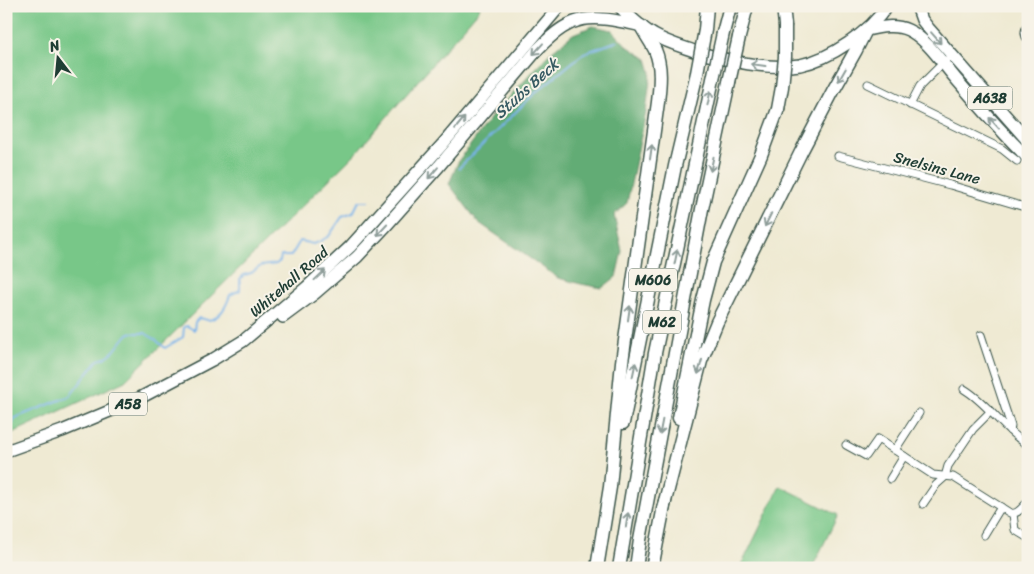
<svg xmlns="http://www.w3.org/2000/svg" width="1034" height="574" font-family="Sriracha,sans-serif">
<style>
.green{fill:#78c788;stroke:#4c825e}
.forest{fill:#62ac74;stroke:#407454}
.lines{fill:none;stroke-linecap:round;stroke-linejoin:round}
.stream{stroke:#79b3ea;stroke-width:2}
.minor-casing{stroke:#3e574c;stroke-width:9}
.primary-casing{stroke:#3e574c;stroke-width:14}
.trunk-casing{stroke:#3e574c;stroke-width:14}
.motorway-casing{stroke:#3e574c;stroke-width:15}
.minor{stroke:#fff;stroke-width:7}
.primary{stroke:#fff;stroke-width:11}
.trunk{stroke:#fff;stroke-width:11}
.motorway{stroke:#fff;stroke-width:12}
.motorway-bridge-casing{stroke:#3e574c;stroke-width:15;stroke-linecap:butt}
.motorway-bridge{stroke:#fff;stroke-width:12}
.oneway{stroke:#8f9e9a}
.labels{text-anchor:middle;stroke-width:4;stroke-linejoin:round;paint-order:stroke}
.shield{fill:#f7f3e8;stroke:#60746a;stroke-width:1}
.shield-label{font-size:14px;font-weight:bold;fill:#1f3d34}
.street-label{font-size:15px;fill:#1f3d34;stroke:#f7f3e8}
.water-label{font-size:16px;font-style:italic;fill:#365a62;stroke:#f7f3e8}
</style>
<rect width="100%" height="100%" fill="#f7f3e8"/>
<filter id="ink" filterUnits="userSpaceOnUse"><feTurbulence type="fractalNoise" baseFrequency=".02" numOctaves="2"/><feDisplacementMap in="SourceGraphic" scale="10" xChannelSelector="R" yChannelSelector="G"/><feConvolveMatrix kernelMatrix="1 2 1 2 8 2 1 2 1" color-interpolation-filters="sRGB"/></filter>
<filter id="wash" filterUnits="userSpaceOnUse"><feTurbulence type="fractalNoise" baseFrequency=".0096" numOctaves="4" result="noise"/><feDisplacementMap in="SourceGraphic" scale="20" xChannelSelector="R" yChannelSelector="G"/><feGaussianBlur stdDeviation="1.12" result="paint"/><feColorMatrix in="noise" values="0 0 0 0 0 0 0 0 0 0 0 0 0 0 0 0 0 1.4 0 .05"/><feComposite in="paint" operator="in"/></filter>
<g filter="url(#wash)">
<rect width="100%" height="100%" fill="#efead3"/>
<g class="green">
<path d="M6,6H480L479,10L355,154L125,381L6,436Z"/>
<path d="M780,486L838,515L812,568H740Z"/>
</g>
<path class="forest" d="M593,26L612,30L627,46L647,59L651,72L646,112L627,203L614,215L622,251L616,277L602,288L581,284L558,278L478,222L449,184L459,160L492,116L551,52L573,34Z"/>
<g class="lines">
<g class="stream">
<path d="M459,168L536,92L584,53L618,41"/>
<path d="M6,428L12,425L15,418L70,396L98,360L105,358L114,351L126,336L129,333H145L156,340L165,348L183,337L184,327L187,326L194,330L195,322L199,318C200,318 206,320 208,320C220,319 227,305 230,295L240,290V279L244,275L251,273L261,266L276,264L280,261L281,256H291L300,241L313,244L319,242L329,236L342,217L353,213L359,201H369"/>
</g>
</g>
</g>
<g filter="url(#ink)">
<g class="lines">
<defs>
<g id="minor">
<path d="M1028,25C1024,30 1024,35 1028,40"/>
<path d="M868,84L1002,149L1017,161"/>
<path d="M910,105L920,86L946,60"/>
<path d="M838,156L950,185L1028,208"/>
<path d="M981,335L1011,426L1010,431"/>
<path d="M964,389C988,403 1003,430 1028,445"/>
<path d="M846,445L866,456L878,439L933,475L953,477L1010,513C1018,515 1022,507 1028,502"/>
<path d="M895,450L919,413"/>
<path d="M890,479L904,456"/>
<path d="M923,504L936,485L945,477L948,466L973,429L990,412"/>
<path d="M1013,514L1015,530L1028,538"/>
<path d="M984,535L1001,507"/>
</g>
<g id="primary">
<path d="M917,6L922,20L929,29L1028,141"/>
<path d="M867,30C880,27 895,24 908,30C926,38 943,64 956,79C979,106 1002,133 1028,158"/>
</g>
<g id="trunk">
<path d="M619,6C630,17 641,28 654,35C668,43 683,47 697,52C730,61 766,70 800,65C830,59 870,32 887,6"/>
<path d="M283,317L314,294L357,257L384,228L439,166L538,49C574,12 590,15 638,25"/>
<path d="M6,451L62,431L136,400L212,360L243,341L307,287L350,247L442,145L560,6"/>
</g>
<g id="motorway">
<path d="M783,6L785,25"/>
<path d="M705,30L707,6"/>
<path d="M723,33L730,6"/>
<path d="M739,37L747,6"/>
<path d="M679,418L703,300L713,262L761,155L778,109"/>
<path d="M623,423L675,166L697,73"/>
<path d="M663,509L701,361L717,322L801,152L833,91L856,50L865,32"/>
<path d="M597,568L610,487L622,362L658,102C660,85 662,66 655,50C651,42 645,34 641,26"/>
<path d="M619,568L655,353L713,79"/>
<path d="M636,568L640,540L702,209L729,82"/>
<path d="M652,568L665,501"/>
</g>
</defs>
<use href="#minor" class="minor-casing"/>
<use href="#primary" class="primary-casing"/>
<use href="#trunk" class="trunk-casing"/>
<use href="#motorway" class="motorway-casing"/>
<use href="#minor" class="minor"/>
<use href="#primary" class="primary"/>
<use href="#trunk" class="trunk"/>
<use href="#motorway" class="motorway"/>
<defs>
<g id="motorway-bridge">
<path d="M697,73L705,30"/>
<path d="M713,79L723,33"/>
<path d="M729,82L739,37"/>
<path d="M778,109L782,87L785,57V25"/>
</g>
</defs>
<use href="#motorway-bridge" class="motorway-bridge-casing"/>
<use href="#motorway-bridge" class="motorway-bridge"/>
</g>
<defs><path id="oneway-shaft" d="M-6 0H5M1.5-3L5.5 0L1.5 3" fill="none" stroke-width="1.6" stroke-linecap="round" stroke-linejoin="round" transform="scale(1.25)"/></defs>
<g class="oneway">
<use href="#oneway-shaft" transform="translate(936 38) rotate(49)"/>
<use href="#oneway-shaft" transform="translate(538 49) rotate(132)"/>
<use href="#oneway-shaft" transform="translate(758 65) rotate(-172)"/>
<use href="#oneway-shaft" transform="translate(842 75) rotate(120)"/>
<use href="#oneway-shaft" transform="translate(709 98) rotate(-78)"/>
<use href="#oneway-shaft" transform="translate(460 123) rotate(-50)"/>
<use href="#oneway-shaft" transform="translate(994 123) rotate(-132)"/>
<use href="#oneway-shaft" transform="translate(651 152) rotate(-82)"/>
<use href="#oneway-shaft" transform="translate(712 164) rotate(102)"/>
<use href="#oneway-shaft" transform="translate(433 173) rotate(131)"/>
<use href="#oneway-shaft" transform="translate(768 220) rotate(116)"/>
<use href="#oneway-shaft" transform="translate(382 230) rotate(133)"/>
<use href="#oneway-shaft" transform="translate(676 257) rotate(-78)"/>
<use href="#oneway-shaft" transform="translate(320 275) rotate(-43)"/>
<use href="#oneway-shaft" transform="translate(629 313) rotate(-82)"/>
<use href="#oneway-shaft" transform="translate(700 367) rotate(106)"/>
<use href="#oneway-shaft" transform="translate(634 370) rotate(-78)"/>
<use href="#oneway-shaft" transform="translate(661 427) rotate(101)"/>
<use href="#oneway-shaft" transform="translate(627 520) rotate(-81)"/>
</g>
</g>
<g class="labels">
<g class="shield">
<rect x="967.5" y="86.5" width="45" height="23" rx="4"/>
<rect x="629" y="268.5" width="48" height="23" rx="4"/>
<rect x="643" y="310.5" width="38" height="23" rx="4"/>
<rect x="109" y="392.5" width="38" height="23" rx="4"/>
</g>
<g class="shield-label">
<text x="990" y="103">A638</text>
<text x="653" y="285">M606</text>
<text x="662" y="327">M62</text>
<text x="128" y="409">A58</text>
</g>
<g class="street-label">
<text transform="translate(937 168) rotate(15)" y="5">Snelsins Lane</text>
<text transform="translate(289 282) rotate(-41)" y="5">Whitehall Road</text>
</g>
<g class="water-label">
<text transform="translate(526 88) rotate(-42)" y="6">Stubs Beck</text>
</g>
</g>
<rect width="1034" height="574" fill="none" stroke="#f7f3e8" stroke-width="25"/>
<g transform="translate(58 58) rotate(344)" stroke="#f7f3e8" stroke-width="4" paint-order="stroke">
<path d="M0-4L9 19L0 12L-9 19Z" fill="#1f3d34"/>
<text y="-8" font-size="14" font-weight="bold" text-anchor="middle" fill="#1f3d34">N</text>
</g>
</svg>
